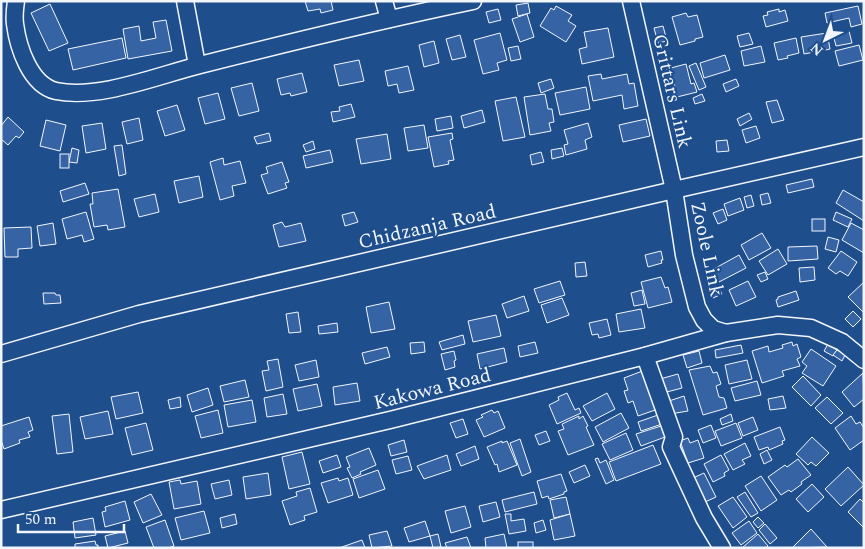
<svg xmlns="http://www.w3.org/2000/svg" width="865" height="549" font-family="Spectral,serif">
<style>
.building{fill:#3563a3;stroke:#f2f6ff}
.lines{fill:none;stroke-linecap:round;stroke-linejoin:round}
.minor-casing{stroke:#f2f6ff;stroke-width:19}
.minor{stroke:#1f4e8c;stroke-width:16}
.labels{text-anchor:middle;stroke-width:4;stroke-linejoin:round;paint-order:stroke}
.street-label{font-size:20px;fill:#f2f6ff;stroke:#1f4e8c}
</style>
<rect width="100%" height="100%" fill="#1f4e8c"/>
<g class="building">
<path d="M305,1H331L333,10L321,13L320,9L308,11Z"/>
<path d="M528,3L530,13L518,16L516,5Z"/>
<path d="M50,4L68,43L49,51L31,13Z"/>
<path d="M556,6L572,15L568,21L576,26L566,42L540,26L551,8L554,10Z"/>
<path d="M858,6L862,24L851,27L849,18L827,23L825,13Z"/>
<path d="M498,9L501,20L489,23L486,12Z"/>
<path d="M779,9V12L785,10L788,21L766,27L763,16L768,15L767,12Z"/>
<path d="M686,13L688,17L697,15L703,37L695,39V41L680,45L672,17Z"/>
<path d="M527,14L534,37L520,42L512,19Z"/>
<path d="M166,20L172,51L128,59L123,29L139,26L141,41L156,38L153,22Z"/>
<path d="M663,26L667,41L658,43L654,28Z"/>
<path d="M608,28L614,57L582,64L579,49L587,47L584,32Z"/>
<path d="M849,31L852,43L836,46L833,34Z"/>
<path d="M500,33L507,60L497,63L499,70L483,74L474,40Z"/>
<path d="M749,33L753,44L740,47L737,36Z"/>
<path d="M827,33L830,49L804,54L801,37Z"/>
<path d="M460,35L466,57L452,60L446,39Z"/>
<path d="M122,38L126,58L73,70L68,49Z"/>
<path d="M796,38L799,53L787,56L788,58L778,60L774,43Z"/>
<path d="M434,41L439,63L424,67L419,45Z"/>
<path d="M859,45L863,60L839,66L835,51Z"/>
<path d="M518,46L521,59L511,61L508,48Z"/>
<path d="M761,46L765,62L744,66L741,51Z"/>
<path d="M725,55L730,70L704,78L700,63Z"/>
<path d="M359,60L364,81L339,86L334,65Z"/>
<path d="M696,63L706,87L699,90L689,66Z"/>
<path d="M686,64L691,84L694,83L697,92L677,97L674,83L670,84L667,69Z"/>
<path d="M408,66L414,90L399,93L397,84L388,86L385,71Z"/>
<path d="M302,73L307,92L291,96L290,93L281,95L277,79Z"/>
<path d="M601,74L602,79L627,74L629,84L634,83L638,106L624,109L622,95L593,101L588,76Z"/>
<path d="M551,79L554,88L541,93L538,83Z"/>
<path d="M736,79L739,86L726,92L723,84Z"/>
<path d="M252,83L259,111L239,116L231,88Z"/>
<path d="M586,87L590,109L560,115L555,93Z"/>
<path d="M218,93L225,119L205,124L198,98Z"/>
<path d="M545,94L548,109H552L554,122L549,123L551,131L530,135L524,97Z"/>
<path d="M702,94L705,101L695,104L693,98Z"/>
<path d="M516,97L525,137L503,141L495,101Z"/>
<path d="M777,100L784,120L772,123L766,102Z"/>
<path d="M351,104L355,117L333,122L331,112L340,111L339,107Z"/>
<path d="M177,105L185,130L165,136L157,111Z"/>
<path d="M482,110L485,122L464,128L461,116Z"/>
<path d="M749,113L752,119L740,126L737,119Z"/>
<path d="M451,116L453,128L437,131L435,119Z"/>
<path d="M8,117L24,132L19,138L16,136L8,145L1,139V126Z"/>
<path d="M139,118L143,140L127,144L122,122Z"/>
<path d="M646,119L650,136L623,142L619,125Z"/>
<path d="M46,120L66,125L60,151L40,146Z"/>
<path d="M102,123L106,149L86,153L82,126Z"/>
<path d="M588,123L592,137L585,140L587,149L566,155L564,145L568,144L564,130Z"/>
<path d="M424,125L428,148L408,151L404,128Z"/>
<path d="M756,126L760,138L746,143L742,130Z"/>
<path d="M269,133L271,141L257,144L254,137Z"/>
<path d="M452,133L453,139L450,140L454,160L448,161L449,164L434,167L428,137Z"/>
<path d="M387,134L391,159L361,164L356,139Z"/>
<path d="M727,140L729,151L717,152L716,141Z"/>
<path d="M313,141L315,149L306,152L303,145Z"/>
<path d="M122,145L126,174L119,176L114,146Z"/>
<path d="M72,148L79,150L77,163L69,162Z"/>
<path d="M562,148L564,156L552,159L551,150Z"/>
<path d="M330,150L333,162L306,168L303,156Z"/>
<path d="M541,152L544,162L532,165L530,155Z"/>
<rect x="60" y="154" width="9" height="14"/>
<path d="M223,158L224,165L240,161L246,183L232,186L234,196L220,200L210,162Z"/>
<path d="M282,162L289,182L285,183L287,188L268,194L261,175L268,173L266,167Z"/>
<path d="M199,176L203,197L179,203L174,181Z"/>
<path d="M812,179L814,187L788,193L786,185Z"/>
<path d="M85,183L89,194L63,202L60,191Z"/>
<path d="M118,189L125,227L108,230L107,225L94,227L90,204H93L92,193Z"/>
<path d="M843,190L864,202V221L836,203Z"/>
<path d="M768,193L771,203L762,205L760,195Z"/>
<path d="M155,194L159,212L139,217L134,199Z"/>
<path d="M751,195L754,206L747,208L744,197Z"/>
<path d="M740,198L744,210L728,216L724,204Z"/>
<path d="M723,209L727,220L718,224L713,213Z"/>
<path d="M86,212L94,239L84,242L82,235L67,239L62,219Z"/>
<path d="M354,212L358,222L345,226L342,215Z"/>
<path d="M836,212L852,219L848,227L833,220Z"/>
<rect x="812" y="219" width="13" height="12"/>
<path d="M282,222L285,227L301,223L306,241L279,247L273,225Z"/>
<path d="M53,223L56,244L40,246L37,226Z"/>
<path d="M851,223L864,230V253L842,240Z"/>
<path d="M31,227L32,248L18,249V257H5L4,228Z"/>
<path d="M762,233L771,248L749,260L741,245Z"/>
<path d="M828,237L839,240L836,252L825,249Z"/>
<path d="M817,246L818,259L788,261V247Z"/>
<path d="M778,249L787,264L768,275L759,261Z"/>
<path d="M661,251L663,260H661L662,263L648,267L645,255Z"/>
<path d="M841,251L857,262L848,276L840,271L836,274L828,268Z"/>
<path d="M739,255L746,268L719,282L712,270Z"/>
<path d="M585,262L587,276L576,277L575,263Z"/>
<path d="M814,267L815,280L800,282L799,268Z"/>
<path d="M765,272L768,279L761,282L757,275Z"/>
<path d="M661,277L665,288L668,287L672,302L648,308L641,282Z"/>
<path d="M560,281L565,295L539,303L534,289Z"/>
<path d="M748,281L756,297L736,306L729,290Z"/>
<path d="M864,282V313L848,297Z"/>
<path d="M719,288L722,294L713,298L711,291Z"/>
<path d="M642,290L645,304L634,306L631,293Z"/>
<path d="M796,291L799,300L778,307L776,300L778,299V297Z"/>
<path d="M43,293H55L56,295H60L61,303L44,304Z"/>
<path d="M524,296L529,311L507,318L502,304Z"/>
<path d="M562,298L569,315L547,323L541,305Z"/>
<path d="M389,302L395,329L371,333L366,307Z"/>
<path d="M641,309L645,328L619,332L616,314Z"/>
<path d="M853,311L861,319L853,327L845,319Z"/>
<path d="M298,312L301,332L289,333L286,314Z"/>
<path d="M496,315L501,336L473,342L468,321Z"/>
<path d="M607,319L611,335L599,338L598,334L592,335L589,323Z"/>
<path d="M337,323L338,332L319,334L318,326Z"/>
<path d="M463,335L465,344L442,350L439,342Z"/>
<path d="M424,342L425,352L411,354L410,343Z"/>
<path d="M535,342L538,353L520,357L518,346Z"/>
<path d="M792,342L793,346L797,344L801,357L797,359L800,366L782,371L784,376L762,383L752,351L768,346L769,352L783,348L782,345Z"/>
<path d="M828,344L837,350L833,356L824,351Z"/>
<path d="M741,345L743,353L716,358L715,350Z"/>
<path d="M387,347L390,357L365,364L362,353Z"/>
<path d="M504,348L507,362L480,369L477,354Z"/>
<path d="M811,349L836,366L823,386L802,373L807,366L802,362Z"/>
<path d="M837,350L845,355L842,361L833,355Z"/>
<path d="M454,351L456,360L454,361L455,367L445,370L441,354Z"/>
<path d="M699,351L702,363L687,368L683,355Z"/>
<path d="M278,359L283,387L266,391L262,371L269,370L267,361Z"/>
<path d="M316,360L319,377L299,381L295,365Z"/>
<path d="M747,360L752,379L729,384L725,365Z"/>
<path d="M710,366L713,373L717,372L721,384L716,386L719,397L724,398L727,408L703,415L689,370Z"/>
<path d="M645,370L658,409L638,416L633,401L628,403L624,391L628,390L624,378Z"/>
<path d="M863,373L864,399L854,407L842,392Z"/>
<path d="M678,374L682,388L663,393L660,379Z"/>
<path d="M803,376L821,395L811,406L792,387Z"/>
<path d="M245,380L249,397L224,402L220,386Z"/>
<path d="M757,381L761,395L735,401L731,388Z"/>
<path d="M357,383L360,401L335,405L333,387Z"/>
<path d="M317,384L322,406L298,411L293,389Z"/>
<path d="M208,388L213,405L192,412L187,395Z"/>
<path d="M138,392L143,413L116,419L111,397Z"/>
<path d="M567,393L575,410L579,408L581,413L557,424L549,405L559,400L558,397Z"/>
<path d="M607,393L615,409L592,421L583,406Z"/>
<path d="M283,394L287,414L267,417L264,398Z"/>
<path d="M684,396L688,411L670,414L666,402Z"/>
<path d="M783,396L786,408L770,410L768,399Z"/>
<path d="M180,397L181,407L170,409L168,400Z"/>
<path d="M827,397L843,413L831,424L815,408Z"/>
<path d="M252,400L256,422L228,427L224,405Z"/>
<path d="M218,410L223,433L201,438L195,416Z"/>
<path d="M492,410L494,413L498,411L505,428L484,437L476,420L483,417L481,415Z"/>
<path d="M108,411L113,434L85,439L80,417Z"/>
<path d="M621,413L629,428L603,442L595,427Z"/>
<path d="M69,414L73,452L57,454L52,416Z"/>
<path d="M731,414L733,421L722,425L720,419Z"/>
<path d="M658,415L662,424L641,431L638,422Z"/>
<path d="M579,416V419L583,416L588,426L586,427L594,445L568,455L558,431L564,429L562,424Z"/>
<path d="M851,416L856,424L860,422L864,428V440L850,450L835,428Z"/>
<path d="M29,417L33,430L28,432L30,437L19,440L20,443L4,449L1,440V426Z"/>
<path d="M753,417L758,430L743,436L738,423Z"/>
<path d="M463,419L468,434L456,438L450,423Z"/>
<path d="M146,423L153,450L132,455L125,428Z"/>
<path d="M736,423L742,438L721,446L715,431Z"/>
<path d="M711,425L716,438L703,443L698,430Z"/>
<path d="M661,426L665,437L641,446L636,434Z"/>
<path d="M780,427L785,440L782,441L783,444L769,450L768,447L759,450L754,437Z"/>
<path d="M546,431L550,441L539,445L535,435Z"/>
<path d="M626,433L633,450L610,460L602,444Z"/>
<path d="M812,437L829,453L816,466L811,462L808,465L796,454Z"/>
<path d="M688,438L690,443L698,440L704,458L688,463L680,441Z"/>
<path d="M520,439L531,472L522,476L510,443Z"/>
<path d="M404,440L407,452L391,456L388,445Z"/>
<path d="M502,441V443L507,441L517,465L499,472L497,464L495,465L487,447Z"/>
<path d="M745,443L751,456L742,460L745,464L733,470L724,454Z"/>
<path d="M653,445L661,464L616,481L609,462Z"/>
<path d="M475,446L479,459L461,466L456,454Z"/>
<path d="M369,448L376,465L360,472L361,474L352,478L347,468L350,467L346,457Z"/>
<path d="M767,450L772,460L764,464L760,454Z"/>
<path d="M302,452L310,484L289,489L282,457Z"/>
<path d="M337,455L341,467L323,473L319,461Z"/>
<path d="M447,455L451,470L424,479L417,466Z"/>
<path d="M721,455L729,470L724,473L725,476L713,482L704,464Z"/>
<path d="M408,456L412,470L396,474L392,460Z"/>
<path d="M598,458L600,463L606,460L614,480L606,484L595,459Z"/>
<path d="M798,459L811,475L801,482L802,484L791,492L789,490L781,495L768,477L785,465L787,467Z"/>
<path d="M585,465L590,476L574,483L569,472Z"/>
<path d="M848,467L864,485L841,506L825,489Z"/>
<path d="M378,470L385,489L359,498L353,479Z"/>
<path d="M268,473L271,495L246,499L243,477Z"/>
<path d="M704,473L716,497L705,502L693,478Z"/>
<path d="M561,474L567,491L564,492V494L549,499L548,496L542,498L537,481Z"/>
<path d="M761,476L777,500L761,511L745,486Z"/>
<path d="M338,478L339,481L348,478L353,495L328,503L321,483Z"/>
<path d="M180,480L181,484L197,481L201,504L174,509L169,482Z"/>
<path d="M229,480L232,495L215,499L211,484Z"/>
<path d="M812,484L824,497L808,512L796,499Z"/>
<path d="M310,488L317,512L304,516L305,520L290,525L282,501L297,496L296,492Z"/>
<path d="M534,492L537,504L505,512L502,500Z"/>
<path d="M745,492L758,513L751,517L737,497Z"/>
<path d="M151,494L162,515L143,523L134,502Z"/>
<path d="M566,497L570,514L554,518L550,500Z"/>
<path d="M733,497L747,517L733,528L718,506Z"/>
<path d="M860,499L864,503V528L848,512Z"/>
<path d="M125,501L130,520L105,527L102,512L106,511L105,507Z"/>
<path d="M496,502L500,517L483,522L479,506Z"/>
<path d="M465,506L471,527L451,533L445,511Z"/>
<path d="M204,511L210,533L181,540L175,518Z"/>
<path d="M235,514L237,524L222,528L220,518Z"/>
<path d="M505,514H511V521L524,519L526,531L509,534Z"/>
<path d="M570,514L575,536L554,540L550,520Z"/>
<path d="M758,517L764,523L758,528L753,522Z"/>
<path d="M93,518L96,535L75,538L73,522Z"/>
<path d="M165,520L174,546L168,548H154L146,527Z"/>
<path d="M543,520L546,530L536,533L534,523Z"/>
<path d="M425,521L430,536L409,542L404,528Z"/>
<path d="M749,521L757,533L741,545L732,533Z"/>
<path d="M765,524L777,538L770,544L759,530Z"/>
<path d="M811,529L827,547L792,548Z"/>
<path d="M125,531L128,543L108,548L105,536Z"/>
<path d="M387,531L392,546L372,548L369,535Z"/>
<path d="M438,534L441,547L433,548L430,536Z"/>
<path d="M504,534L507,548H486L485,538Z"/>
<path d="M758,534L768,546L765,548H742Z"/>
<path d="M467,537L471,548H447L445,543Z"/>
<path d="M362,540L365,548H339Z"/>
<path d="M95,541L96,545H98V548H75V544Z"/>
<rect x="518" y="542" width="15" height="6"/>
</g>
<g class="lines">
<defs>
<g id="minor">
<path d="M16,1C15,8 14,17 15,24C18,47 30,85 56,91C99,100 159,75 200,65C291,42 382,20 473,1"/>
<path d="M185,1L197,65"/>
<path d="M384,1L389,19"/>
<path d="M631,1L674,190L684,255L697,307L704,320L713,329L726,333"/>
<path d="M1,354L139,314L674,190L864,147"/>
<path d="M645,356L674,437L671,447L704,518L722,548"/>
<path d="M1,510L390,420L645,356L726,333L778,325L811,328L842,342L864,360"/>
</g>
</defs>
<use href="#minor" class="minor-casing"/>
<use href="#minor" class="minor"/>
</g>
<g class="labels">
<g class="street-label">
<text transform="translate(673 91) rotate(77)" y="7">Grittars Link</text>
<text transform="translate(427 226) rotate(-13)" y="7">Chidzanja Road</text>
<text transform="translate(708 249) rotate(78)" y="7">Zoole Link</text>
<text transform="translate(432 388) rotate(-14)" y="7">Kakowa Road</text>
</g>
</g>
<rect width="865" height="549" fill="none" stroke="#f2f6ff" stroke-width="5"/>
<g transform="translate(825 40) rotate(222)" stroke="#1f4e8c" stroke-width="4" paint-order="stroke">
<path d="M0-4L9 19L0 12L-9 19Z" fill="#f2f6ff"/>
<text y="-8" font-size="14" font-weight="bold" text-anchor="middle" fill="#f2f6ff">N</text>
</g>
<path d="M18 524v8h106v-8" fill="none" stroke="#f2f6ff" stroke-width="2.5"/>
<text x="25" y="524" font-size="15" fill="#f2f6ff" stroke="#1f4e8c" stroke-width="4" paint-order="stroke">50 m</text>
</svg>
